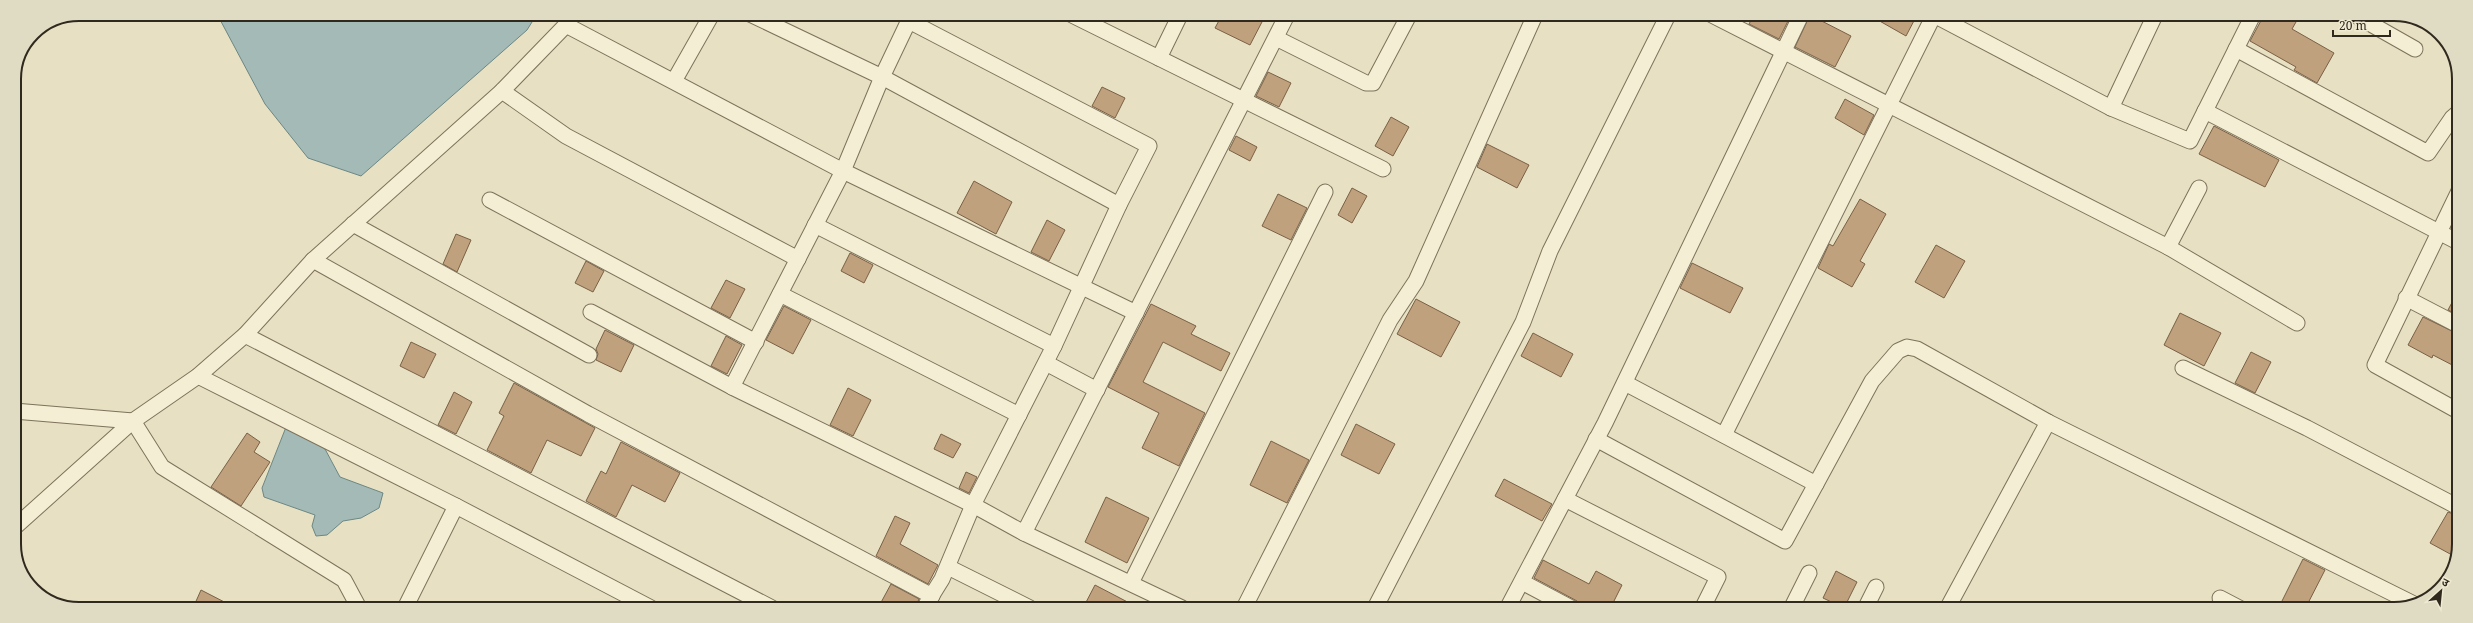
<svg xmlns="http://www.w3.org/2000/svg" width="2473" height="623" font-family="'Noto Serif','Noto Sans Devanagari',serif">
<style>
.water{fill:#a4bab6;stroke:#6c8783}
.building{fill:#c0a17d;stroke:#7a6045}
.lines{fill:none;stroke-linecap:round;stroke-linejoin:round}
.street-casing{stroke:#7e725c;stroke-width:17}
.street{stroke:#f3eed4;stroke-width:15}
.rim{fill:none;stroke:#30291e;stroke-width:2}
</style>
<rect width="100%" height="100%" fill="#e7e0c2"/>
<g class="water">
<path d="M217,14H537L527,30L361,176L308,158L265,104Z"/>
<path d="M288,422L325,449L340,477L383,493L379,508L361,518L343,521L327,535L316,536L312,526L315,515L264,497L262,488Z"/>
</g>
<g class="building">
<path d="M1222,15H1253L1263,20L1250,45L1215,28Z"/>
<path d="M1754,15H1791L1779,39L1749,24Z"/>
<path d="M1810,15L1851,36L1835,67L1795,47Z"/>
<path d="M1869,15H1917L1906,36Z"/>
<path d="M2264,15H2300L2292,29L2334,53L2317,83L2294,70L2296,67L2250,41Z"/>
<path d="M1268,72L1291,83L1279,107L1256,96Z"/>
<path d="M1102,87L1125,98L1115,118L1092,106Z"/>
<path d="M1845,99L1874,115L1864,135L1835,118Z"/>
<path d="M1391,117L1409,127L1393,156L1375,146Z"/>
<path d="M2214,126L2279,160L2265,187L2199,154Z"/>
<path d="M1236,136L1257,147L1250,161L1229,150Z"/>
<path d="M1487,144L1529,165L1517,188L1477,167Z"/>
<path d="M974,181L1012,202L996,234L957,213Z"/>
<path d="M1352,188L1367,196L1352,223L1338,215Z"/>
<path d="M1278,194L1307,208L1291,240L1262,226Z"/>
<path d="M1860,199L1886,214L1860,261L1865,264L1852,287L1818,268L1829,244L1833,246Z"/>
<path d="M1047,220L1065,230L1049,261L1031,252Z"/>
<path d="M456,234L471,240L457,272L443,264Z"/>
<path d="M1936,245L1965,261L1944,298L1915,282Z"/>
<path d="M850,253L873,265L864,283L841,271Z"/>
<path d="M586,261L604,271L593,292L575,283Z"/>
<path d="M1692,263L1743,288L1730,313L1680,288Z"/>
<path d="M726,280L745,289L730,318L711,308Z"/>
<path d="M2458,291V315L2448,310Z"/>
<path d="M1416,299L1460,322L1441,357L1397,334Z"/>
<path d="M1151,304L1196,326L1191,334L1230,353L1221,371L1163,342L1143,382L1205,413L1179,466L1142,448L1159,413L1108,387Z"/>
<path d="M784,306L811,320L793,354L766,340Z"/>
<path d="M2180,313L2221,333L2204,366L2164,345Z"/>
<path d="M2423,317L2458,334V368L2433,355L2432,358L2408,345Z"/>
<path d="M605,330L634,345L621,372L596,360L598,354L596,349Z"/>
<path d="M1533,333L1573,354L1561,377L1521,356Z"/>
<path d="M726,336L742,345L727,374L711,366Z"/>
<path d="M411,342L436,354L424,378L400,366Z"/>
<path d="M2251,352L2271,362L2255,393L2235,383Z"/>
<path d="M514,383L595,428L581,456L547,440L531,473L487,450L504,416L499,413Z"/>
<path d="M848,388L871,400L853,436L830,425Z"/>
<path d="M454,392L472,402L456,434L438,425Z"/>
<path d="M1356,424L1395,444L1379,474L1341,455Z"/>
<path d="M247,433L260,442L254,452L270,462L241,506L211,487Z"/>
<path d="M941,434L961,444L953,458L934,449Z"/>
<path d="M1271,441L1309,460L1287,503L1250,485Z"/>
<path d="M621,442L680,473L665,502L632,485L616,517L586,501L601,471L606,474Z"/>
<path d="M966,472L977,477L969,493L959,488Z"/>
<path d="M1504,479L1552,504L1542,521L1495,496Z"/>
<path d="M1106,497L1149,518L1127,563L1085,542Z"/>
<path d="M2448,512L2458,516V545L2452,555L2430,543Z"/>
<path d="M895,516L910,523L900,544L938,565L928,584L876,556Z"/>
<path d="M2303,559L2325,570L2305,609H2278Z"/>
<path d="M1543,560L1589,584L1596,571L1622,585L1610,609H1582L1577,601L1534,578Z"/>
<path d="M1836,571L1857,582L1844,608L1823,598Z"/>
<path d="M891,584L919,599L915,608H878Z"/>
<path d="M1095,585L1139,608H1083Z"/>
<path d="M201,590L236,608H193Z"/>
</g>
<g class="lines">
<defs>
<g id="street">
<path d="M750,14L882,77L1119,205"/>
<path d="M1072,15L1383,169"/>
<path d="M1712,15L2168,247L2297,323"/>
<path d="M1934,15L2111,108L2190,141L2253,15"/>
<path d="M2355,15L2415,49"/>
<path d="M909,21L1149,146L1119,205L1054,346L973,505L942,579L924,608"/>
<path d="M566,25L843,171L1136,313"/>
<path d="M1276,38L1366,83H1373L1409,15"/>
<path d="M2236,49L2428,153L2452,118L2459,112"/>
<path d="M1159,58L1180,15"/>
<path d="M674,81L712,14"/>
<path d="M502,91L566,136L798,259"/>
<path d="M2111,108L2155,15"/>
<path d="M2205,111L2458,242"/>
<path d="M490,200L756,342"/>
<path d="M353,224L589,355"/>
<path d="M815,225L1054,346"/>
<path d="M2168,247L2199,188"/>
<path d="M313,260L588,414L932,596"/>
<path d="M780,294L1019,415"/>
<path d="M2406,298L2458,325"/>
<path d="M591,312L732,387L973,505L1024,533L1182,608"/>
<path d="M245,335L772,608"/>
<path d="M1046,363L1097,390"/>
<path d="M2183,368L2307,428L2458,507"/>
<path d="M198,376L456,506L651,608"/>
<path d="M1625,383L1816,484"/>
<path d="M732,387L843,171L882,77L912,14"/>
<path d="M14,411L133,421L162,467L344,580L359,608"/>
<path d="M2458,411L2375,365L2459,191"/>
<path d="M1724,435L1934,15"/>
<path d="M1596,439L1785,541L1872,381L1898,351L1907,347L1917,349L2048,422L2412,603"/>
<path d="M1565,499L1718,577L1702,609"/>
<path d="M15,527L133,421L198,376L245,335L313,260L502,91L566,25L573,14"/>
<path d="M1024,533L1287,15"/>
<path d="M948,567L1030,608"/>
<path d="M1522,582L1573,609"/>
<path d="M1131,583L1325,192"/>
<path d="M2220,598L2241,609"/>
<path d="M405,608L456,506"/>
<path d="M1244,608L1390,320L1416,281L1535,15"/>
<path d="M1375,608L1523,322L1550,251L1668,15"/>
<path d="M1507,609L1605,423L1801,15"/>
<path d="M1791,609L1809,573"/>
<path d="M1865,609L1876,587"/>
<path d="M1947,609L2048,422"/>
</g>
</defs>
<use href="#street" class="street-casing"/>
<use href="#street" class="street"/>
</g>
<path d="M0 0H2473V623H0ZM79 21H2394A58 58 0 0 1 2452 79V544A58 58 0 0 1 2394 602H79A58 58 0 0 1 21 544V79A58 58 0 0 1 79 21Z" fill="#e0dbc3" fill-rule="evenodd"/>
<path class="rim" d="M79 21H2394A58 58 0 0 1 2452 79V544A58 58 0 0 1 2394 602H79A58 58 0 0 1 21 544V79A58 58 0 0 1 79 21Z"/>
<g transform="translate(2441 591) rotate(27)" stroke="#efead1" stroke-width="3" paint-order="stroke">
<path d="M0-3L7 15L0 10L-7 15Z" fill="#30291e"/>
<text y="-6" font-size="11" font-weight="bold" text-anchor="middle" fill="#30291e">उ</text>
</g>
<path d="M2333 30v6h57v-6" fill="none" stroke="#30291e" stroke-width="2"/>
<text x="2339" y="30" font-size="12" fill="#30291e" stroke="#efead1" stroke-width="3" paint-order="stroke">20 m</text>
</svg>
